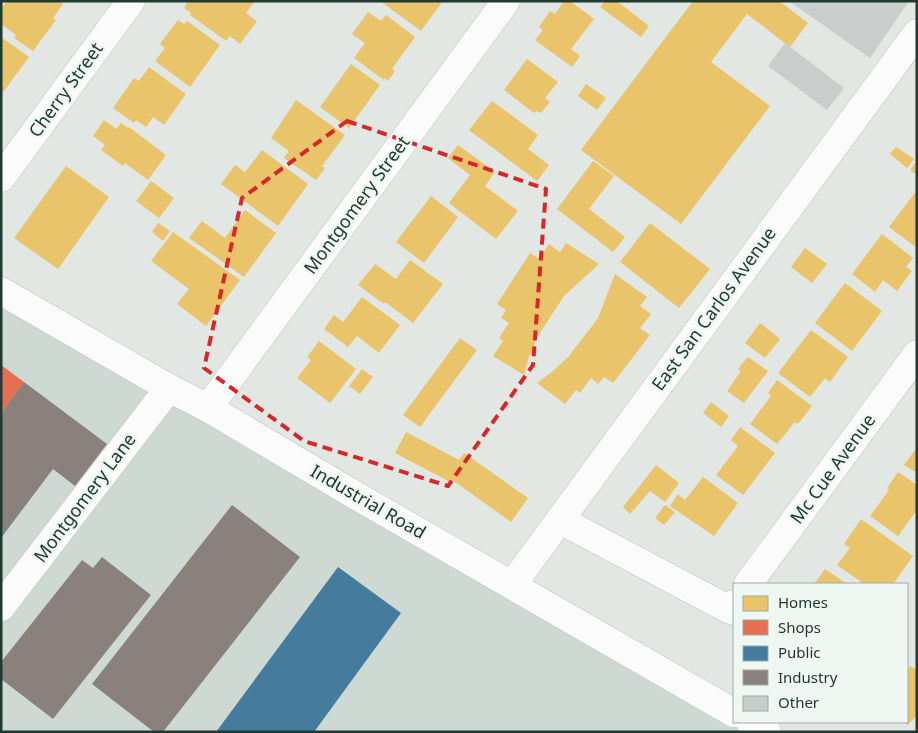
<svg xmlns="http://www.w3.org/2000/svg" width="918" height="733" font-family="'Noto Sans',sans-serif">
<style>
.built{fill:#cfd9d4}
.homes{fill:#e9c46a}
.shops{fill:#e76f51}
.public{fill:#457b9d}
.industry{fill:#8a817c}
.building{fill:#c9cecc}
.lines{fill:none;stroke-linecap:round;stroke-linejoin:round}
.minor-casing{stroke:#bfc4c1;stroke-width:29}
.secondary-casing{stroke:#bec5c1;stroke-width:29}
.minor{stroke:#fbfbfb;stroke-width:28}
.secondary{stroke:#fbfbfb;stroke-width:28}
.marked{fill:none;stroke:#d62828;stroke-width:4;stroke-dasharray:10 6;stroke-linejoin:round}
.labels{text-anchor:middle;stroke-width:5;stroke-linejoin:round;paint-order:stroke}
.street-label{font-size:18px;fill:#203a31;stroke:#eff7f2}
</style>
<rect width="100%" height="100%" fill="#e2e7e4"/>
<path class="built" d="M1,291L767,732H1Z"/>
<g class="homes">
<path d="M7,1H58L63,4L53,18L56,20L33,51L14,38L16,35L1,24V9Z"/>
<path d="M188,1H255L246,13L257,21L240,44L230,36L226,41L190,15L191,13L184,8Z"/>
<path d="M380,1H443L421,31Z"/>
<path d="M564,1H570L594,19L571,49L580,56L572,67L535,40L543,30L539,27L550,11L555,14Z"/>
<path d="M605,1H619L618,2L649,26L641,37L600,7Z"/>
<path d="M693,1H779L808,23L790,47L747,14L711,62L770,106L681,224L581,150Z"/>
<path d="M368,12L381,21L386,15L415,37L392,69L395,71L388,81L385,78L384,80L354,58L365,43L352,34Z"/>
<path d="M178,20L184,24L187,21L220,45L190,87L155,61L165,48L160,44Z"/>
<path d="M1,37L29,57L1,95Z"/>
<path d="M527,59L558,82L545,98L550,102L541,113L537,111L534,113L504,90Z"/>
<path d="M351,64L380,85L349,128L320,107Z"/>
<path d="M149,67L186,94L164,125L153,117L146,127L136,120L134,123L113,108L134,78L139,81Z"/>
<path d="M586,84L606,98L597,110L578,96Z"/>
<path d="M296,100L345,135L322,166L325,168L316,180L284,158L289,151L271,138Z"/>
<path d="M492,101L538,135L528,149L549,165L537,181L469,130Z"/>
<path d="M104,120L116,129L121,123L128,128L129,127L166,155L148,180L125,163L123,166L101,150L105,145L93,136Z"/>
<path d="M458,145L495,172L485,186L518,211L496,239L449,203L470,175L448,158Z"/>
<path d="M896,147L914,159L907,168L890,154Z"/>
<path d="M262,150L308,184L278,226L221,184L235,165L245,172Z"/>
<path d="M593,161L614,176L589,209L625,237L613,252L557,209Z"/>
<path d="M917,161V175L910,170Z"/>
<path d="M66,166L109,197L58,269L14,238Z"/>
<path d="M151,181L174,198L159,218L136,201Z"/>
<path d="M917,190V248L889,227Z"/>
<path d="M431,196L458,217L424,263L396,242Z"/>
<path d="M245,210L276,233L244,277L189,238L202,221L225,238Z"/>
<path d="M158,223L170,231L163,241L152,232Z"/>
<path d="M650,223L710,269L679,308L620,262Z"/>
<path d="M173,232L240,280L206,326L177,304L189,289L151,261Z"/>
<path d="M882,234L913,258L906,267L912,271L897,291L883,280L875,292L852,274Z"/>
<path d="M566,243L599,264L564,296L538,336L529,357L524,375L493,356L503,341L499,338L509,323L501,318L506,310L497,304L530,253L539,259L549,244L560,252Z"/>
<path d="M805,248L827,264L812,283L791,267Z"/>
<path d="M410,260L443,284L413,323L385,302L384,304L358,285L375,264L396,279Z"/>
<path d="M615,274L647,297L640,306L651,314L640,328L650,335L613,383L604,377L598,384L591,378L580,393L576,390L565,404L537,383L552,372L569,356L598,318Z"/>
<path d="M845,283L882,311L852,351L815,323Z"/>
<path d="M362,297L400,325L379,353L357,336L348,347L324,329L334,315L343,322Z"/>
<path d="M760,323L780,339L765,358L745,343Z"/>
<path d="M811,330L848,357L830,382L825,378L810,397L778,373Z"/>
<path d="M460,338L477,350L420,427L403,415Z"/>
<path d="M319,341L356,369L330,403L297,378L311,360L307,357Z"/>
<path d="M748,357L768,371L744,403L727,391L741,371L738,369Z"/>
<path d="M362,369L373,377L360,394L349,386Z"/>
<path d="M777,380L812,406L798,424L795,422L777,444L750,424L771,396L768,393Z"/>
<path d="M711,402L729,416L721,427L703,413Z"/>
<path d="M740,427L775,453L743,495L716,475L738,446L731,440Z"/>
<path d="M406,432L459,460L464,453L528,498L511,522L451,479L450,482L395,453Z"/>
<path d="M917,447V473L904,465Z"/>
<path d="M656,465L679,483L665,502L650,491L630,514L623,507Z"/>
<path d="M898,472L917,485V510L898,536L870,516L889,490L887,488Z"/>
<path d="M703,477L738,503L714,536L670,506L678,494L685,500Z"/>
<path d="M665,505L675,512L664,525L655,518Z"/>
<path d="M861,519L913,556L893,584H864L837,565L850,548L844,544Z"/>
<path d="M825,569L847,584H814Z"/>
<path d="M910,666L917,670V715L908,725L903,722H907V671Z"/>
</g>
<path class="shops" d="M1,365L24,382L1,413Z"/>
<path class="public" d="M338,567L401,613L314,732H216Z"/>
<g class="industry">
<path d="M24,382L107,444L75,486L53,469L1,538V413Z"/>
<path d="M232,505L300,557L163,732H154L92,684Z"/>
<path d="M102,557L151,595L53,719L1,679V662L82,560L93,568Z"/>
</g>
<g class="building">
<path d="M789,1H909L870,58Z"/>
<path d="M785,43L844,88L827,110L768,66Z"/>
</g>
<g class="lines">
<defs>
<g id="minor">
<path d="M1,178L131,1"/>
<path d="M208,408L506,1"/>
<path d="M560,520L730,610L734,604"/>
<path d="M748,584L917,354"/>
<path d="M512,585L917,33"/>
<path d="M1,607L169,388"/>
</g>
<g id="secondary">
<path d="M1,291L169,388L208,408L367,502L734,713"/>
<path d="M750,722L767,732"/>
</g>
</defs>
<use href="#minor" class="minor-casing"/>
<use href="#secondary" class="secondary-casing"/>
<use href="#minor" class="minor"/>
<use href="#secondary" class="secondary"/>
</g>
<path class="marked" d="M347,121L546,189L533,365L448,486L304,441L204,368L242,198Z"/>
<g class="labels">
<g class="street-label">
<text transform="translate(66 90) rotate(-54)" y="6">Cherry Street</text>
<text transform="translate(357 205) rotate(-54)" y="6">Montgomery Street</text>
<text transform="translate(714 309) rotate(-54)" y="6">East San Carlos Avenue</text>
<text transform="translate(833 469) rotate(-54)" y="6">Mc Cue Avenue</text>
<text transform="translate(85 498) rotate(-53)" y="6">Montgomery Lane</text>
<text transform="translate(368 502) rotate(30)" y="6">Industrial Road</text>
</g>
</g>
<rect width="918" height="733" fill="none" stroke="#203a31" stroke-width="5"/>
<rect x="733" y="583" width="175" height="140" fill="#eff7f2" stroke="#9caba5"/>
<rect x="743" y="596" width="25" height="15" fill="#e9c46a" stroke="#9caba5"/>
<text x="778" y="608" font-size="15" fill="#203a31">Homes</text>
<rect x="743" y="620" width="25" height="15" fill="#e76f51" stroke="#9caba5"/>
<text x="778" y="633" font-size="15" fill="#203a31">Shops</text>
<rect x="743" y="646" width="25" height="15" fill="#457b9d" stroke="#9caba5"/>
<text x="778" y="658" font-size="15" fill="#203a31">Public</text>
<rect x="743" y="670" width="25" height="15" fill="#8a817c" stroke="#9caba5"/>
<text x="778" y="683" font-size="15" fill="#203a31">Industry</text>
<rect x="743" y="696" width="25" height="15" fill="#c9cecc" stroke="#9caba5"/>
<text x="778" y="708" font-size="15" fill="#203a31">Other</text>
</svg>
